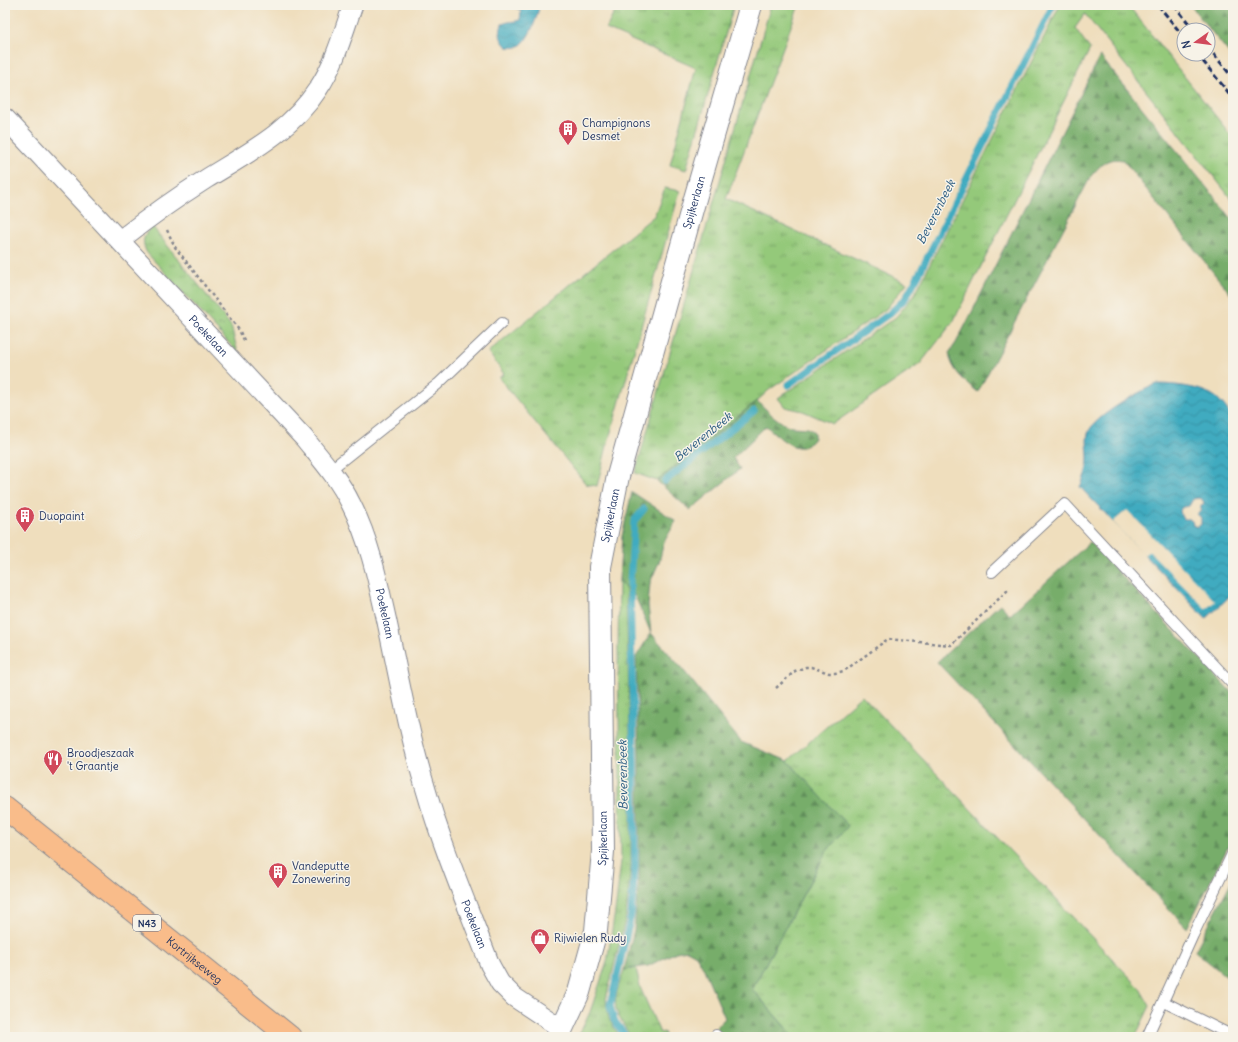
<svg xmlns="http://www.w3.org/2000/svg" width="1238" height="1042" font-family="Delius,sans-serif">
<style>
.grass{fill:url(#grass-tufts);stroke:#587c6c}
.forest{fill:url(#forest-firs);stroke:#496e64}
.water{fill:url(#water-waves);stroke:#2e6d8f;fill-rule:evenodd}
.pier{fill:#efdebd}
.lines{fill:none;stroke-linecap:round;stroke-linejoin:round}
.stream{stroke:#40abc0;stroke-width:7}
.service-casing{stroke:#85868e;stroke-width:12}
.minor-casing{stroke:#85868e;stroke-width:21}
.tertiary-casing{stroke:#85868e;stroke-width:24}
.primary-casing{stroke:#85868e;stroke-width:24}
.path{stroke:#85868e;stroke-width:2.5;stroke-dasharray:3 3;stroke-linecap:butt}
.service{stroke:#fff;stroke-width:10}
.minor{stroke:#fff;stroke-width:19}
.tertiary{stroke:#fff;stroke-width:22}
.primary{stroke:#f9bc8a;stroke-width:22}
.rail{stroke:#1b2f5e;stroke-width:3;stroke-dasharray:6 3;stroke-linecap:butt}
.labels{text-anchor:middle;stroke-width:3;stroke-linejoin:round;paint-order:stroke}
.shield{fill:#f7f3e8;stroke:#5d6a87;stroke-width:1}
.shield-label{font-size:10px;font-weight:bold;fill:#1b2f5e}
.poi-label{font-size:11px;fill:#1b2f5e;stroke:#f7f3e8;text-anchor:start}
.street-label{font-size:11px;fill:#1b2f5e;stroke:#f7f3e8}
.water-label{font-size:12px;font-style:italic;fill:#285a80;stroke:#f7f3e8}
</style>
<defs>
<pattern id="grass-tufts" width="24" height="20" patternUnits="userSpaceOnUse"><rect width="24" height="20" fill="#94c97a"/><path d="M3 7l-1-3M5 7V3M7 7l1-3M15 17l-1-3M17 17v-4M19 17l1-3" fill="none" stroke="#78a467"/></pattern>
<pattern id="forest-firs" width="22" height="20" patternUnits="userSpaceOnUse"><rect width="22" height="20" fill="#77ad6a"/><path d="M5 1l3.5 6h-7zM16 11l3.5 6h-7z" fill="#618d5a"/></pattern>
<pattern id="water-waves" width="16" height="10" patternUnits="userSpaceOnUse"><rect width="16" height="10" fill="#40abc0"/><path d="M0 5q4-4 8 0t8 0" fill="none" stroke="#358c9f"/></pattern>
</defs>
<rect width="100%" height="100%" fill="#f7f3e8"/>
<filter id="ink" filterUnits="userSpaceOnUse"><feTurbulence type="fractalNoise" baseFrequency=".025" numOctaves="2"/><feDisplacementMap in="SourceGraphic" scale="8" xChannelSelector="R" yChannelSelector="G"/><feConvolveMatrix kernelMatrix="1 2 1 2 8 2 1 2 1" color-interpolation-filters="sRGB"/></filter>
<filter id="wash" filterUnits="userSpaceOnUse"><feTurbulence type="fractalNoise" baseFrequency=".012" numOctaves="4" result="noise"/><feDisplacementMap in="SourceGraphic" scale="16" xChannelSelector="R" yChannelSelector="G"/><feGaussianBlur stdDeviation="0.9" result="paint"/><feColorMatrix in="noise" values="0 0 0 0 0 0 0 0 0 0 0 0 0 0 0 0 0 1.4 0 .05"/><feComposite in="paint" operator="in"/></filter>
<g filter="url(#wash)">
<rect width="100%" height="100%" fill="#efdebd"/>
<g class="grass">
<path d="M618,5H734L686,170L670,165L696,68L606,29Z"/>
<path d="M771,5H799L726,199L907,283L886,309L769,390L757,401L657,481L635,473Z"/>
<path d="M1060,5H1128L1233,138V201L1085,14L1075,28L1090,49L953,322L920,364L833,424L803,411L785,407L778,398L896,317L915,294Z"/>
<path d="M665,188L680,191L607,446L597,486L586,484L499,378L504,374L488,352L654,216Z"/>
<path d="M152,226L231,326L238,353L147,253C141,242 143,235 152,226Z"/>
<path d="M619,579L626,590L631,770V866L626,916L606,999L609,1019L620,1037H578L590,1012L607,962L616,905L621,861L618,651Z"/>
<path d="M862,695L1139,987L1150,1006L1135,1037H794L752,989L826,852L847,826L788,761Z"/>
<path d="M636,968L640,987L660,1033L664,1032L666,1037H631C611,1006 612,1005 624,970Z"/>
</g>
<g class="forest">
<path d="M1190,5H1233V58Z"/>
<path d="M1100,56L1233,220V297L1123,160C1106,157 1101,165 1091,176L978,392C965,382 951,370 949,353L956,343L968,320Z"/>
<path d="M757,401L773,416L784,424L792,427L808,428L814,432V438C812,441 809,444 807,445C794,454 775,433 766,426L733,458L740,469L690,510L657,481Z"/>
<path d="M632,492L676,521L664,542L659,562L650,583L648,605L651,633L684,671L741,742L788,761L848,826L826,852L752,989L794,1037H724L716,1028L725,1018L703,967L696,955L687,950L676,952L648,966L624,970L634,930L639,879V757L636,657L651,633L635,596L626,590L619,579L622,536Z"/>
<path d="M1090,542L1233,694V837L1187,928L937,662L1000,604L1010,615Z"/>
<path d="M1233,878V982L1195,951Z"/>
</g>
<g class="water">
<path d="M512,5L539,6C538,16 530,37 522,44C518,48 512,48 507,47C499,38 499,35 502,24C509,21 514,22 520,20L521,11Z"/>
<path d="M1157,384C1174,384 1204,387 1217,398C1224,404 1228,411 1233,418V593L1206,619L1080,487C1084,478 1088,468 1088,458C1088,450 1086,441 1088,433C1093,417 1141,390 1157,384ZM1199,498L1202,499L1204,503L1201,506V511L1197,514L1201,518V524C1199,527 1195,527 1193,525L1192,521L1189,519H1184L1181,516L1180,510L1183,507L1189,506L1193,499Z"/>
</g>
<path class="pier" d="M1127,510L1215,601L1206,609L1149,551L1144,555L1113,522Z"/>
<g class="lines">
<g class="stream">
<path d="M788,385L889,314L905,299L919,274L1053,5"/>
<path d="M665,481L754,411"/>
<path d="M626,1037L614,1020L610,1006L631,915L635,867L634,758L630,583L634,521L644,509"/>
</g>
</g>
</g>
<g filter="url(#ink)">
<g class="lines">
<defs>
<g id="service">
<path d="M330,470L438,384L502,323"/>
<path d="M992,572L1065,504L1233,685"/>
<path d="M1164,1002L1233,1036"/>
<path d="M716,1035L718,1037"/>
<path d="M1147,1037L1193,935L1233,852"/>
</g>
<g id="minor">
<path id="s1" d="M5,118L304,438C321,459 339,479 351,504C370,541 378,582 387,622C399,678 409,735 426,790C443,849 468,907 490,965L500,983L514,997L562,1029"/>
<path d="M120,240C148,218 176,198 206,179C248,153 291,131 318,89C335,64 343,33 353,5"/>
</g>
<g id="tertiary">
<path id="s2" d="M558,1037L579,992L596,931L603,851L600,567L618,476L694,202L751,5"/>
</g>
<g id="primary">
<path id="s3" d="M5,808L290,1037"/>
</g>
</defs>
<use href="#service" class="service-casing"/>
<use href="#minor" class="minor-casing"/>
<use href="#tertiary" class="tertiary-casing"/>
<use href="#primary" class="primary-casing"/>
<g class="path">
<path d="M167,230L175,247L239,330L245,342"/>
<path d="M776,688L795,671L806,667H811L829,673H835L844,671L888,639L951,645L1009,589"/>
</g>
<use href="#service" class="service"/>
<use href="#minor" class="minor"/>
<use href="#tertiary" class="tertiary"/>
<use href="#primary" class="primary"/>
<g class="rail">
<path d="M1158,5L1184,37"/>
<path d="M1174,5L1194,30"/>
<path d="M1208,47L1233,78"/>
<path d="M1197,54L1233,98"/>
</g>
</g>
</g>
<defs>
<symbol id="building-pin" viewBox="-11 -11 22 30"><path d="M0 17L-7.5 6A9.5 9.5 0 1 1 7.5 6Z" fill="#d1495b" stroke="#f7f3e8"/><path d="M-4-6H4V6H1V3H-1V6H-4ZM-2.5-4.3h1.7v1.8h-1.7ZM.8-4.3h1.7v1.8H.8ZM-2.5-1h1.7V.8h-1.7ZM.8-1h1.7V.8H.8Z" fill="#fff"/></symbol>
<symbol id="restaurant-pin" viewBox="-11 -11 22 30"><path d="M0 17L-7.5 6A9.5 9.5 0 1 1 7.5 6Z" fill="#d1495b" stroke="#f7f3e8"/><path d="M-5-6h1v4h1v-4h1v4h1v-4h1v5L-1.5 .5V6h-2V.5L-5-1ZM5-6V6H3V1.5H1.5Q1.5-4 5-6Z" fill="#fff"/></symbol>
<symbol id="shop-pin" viewBox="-11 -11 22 30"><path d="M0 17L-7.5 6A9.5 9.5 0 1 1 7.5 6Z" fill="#d1495b" stroke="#f7f3e8"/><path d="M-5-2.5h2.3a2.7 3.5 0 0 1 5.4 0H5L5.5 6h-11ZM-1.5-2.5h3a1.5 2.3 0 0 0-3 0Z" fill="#fff"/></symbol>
</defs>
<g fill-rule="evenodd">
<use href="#building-pin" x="557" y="118" width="22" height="30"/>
<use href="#building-pin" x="14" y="505" width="22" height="30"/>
<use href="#restaurant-pin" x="42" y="748" width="22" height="30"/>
<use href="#building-pin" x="267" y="861" width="22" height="30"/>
<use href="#shop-pin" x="529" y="927" width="22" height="30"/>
</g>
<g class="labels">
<rect class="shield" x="133" y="915" width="28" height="16" rx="3"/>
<g class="shield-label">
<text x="147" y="927">N43</text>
</g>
<g class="poi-label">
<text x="582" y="127">Champignons<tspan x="582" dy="13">Desmet</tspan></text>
<text x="39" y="520">Duopaint</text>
<text x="67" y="757">Broodjeszaak<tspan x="67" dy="13">'t Graantje</tspan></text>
<text x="292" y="870">Vandeputte<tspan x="292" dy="13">Zonewering</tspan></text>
<text x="554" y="942">Rijwielen Rudy</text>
</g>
<g class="street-label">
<text dy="4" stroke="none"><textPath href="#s2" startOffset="854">Spijkerlaan</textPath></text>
<text dy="4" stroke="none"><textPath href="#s1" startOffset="298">Poekelaan</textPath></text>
<text dy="4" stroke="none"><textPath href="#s2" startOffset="530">Spijkerlaan</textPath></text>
<text dy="4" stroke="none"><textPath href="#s1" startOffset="634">Poekelaan</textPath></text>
<text dy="4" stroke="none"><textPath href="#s2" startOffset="206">Spijkerlaan</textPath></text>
<text dy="4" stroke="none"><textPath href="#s1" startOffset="958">Poekelaan</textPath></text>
<text dy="4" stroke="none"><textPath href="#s3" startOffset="243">Kortrijkseweg</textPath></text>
</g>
<g class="water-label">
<text transform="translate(936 212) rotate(-63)" y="4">Beverenbeek</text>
<text transform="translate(703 437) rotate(-39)" y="4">Beverenbeek</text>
<text transform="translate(623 775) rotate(-91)" y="4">Beverenbeek</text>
</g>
</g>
<rect width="1238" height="1042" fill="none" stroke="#f7f3e8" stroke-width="20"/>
<g transform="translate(1196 42) rotate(256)"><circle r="19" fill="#f7f3e8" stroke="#9fa5b1"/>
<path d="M0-3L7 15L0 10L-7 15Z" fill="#d1495b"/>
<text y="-6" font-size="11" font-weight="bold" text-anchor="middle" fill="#1b2f5e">N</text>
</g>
</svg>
